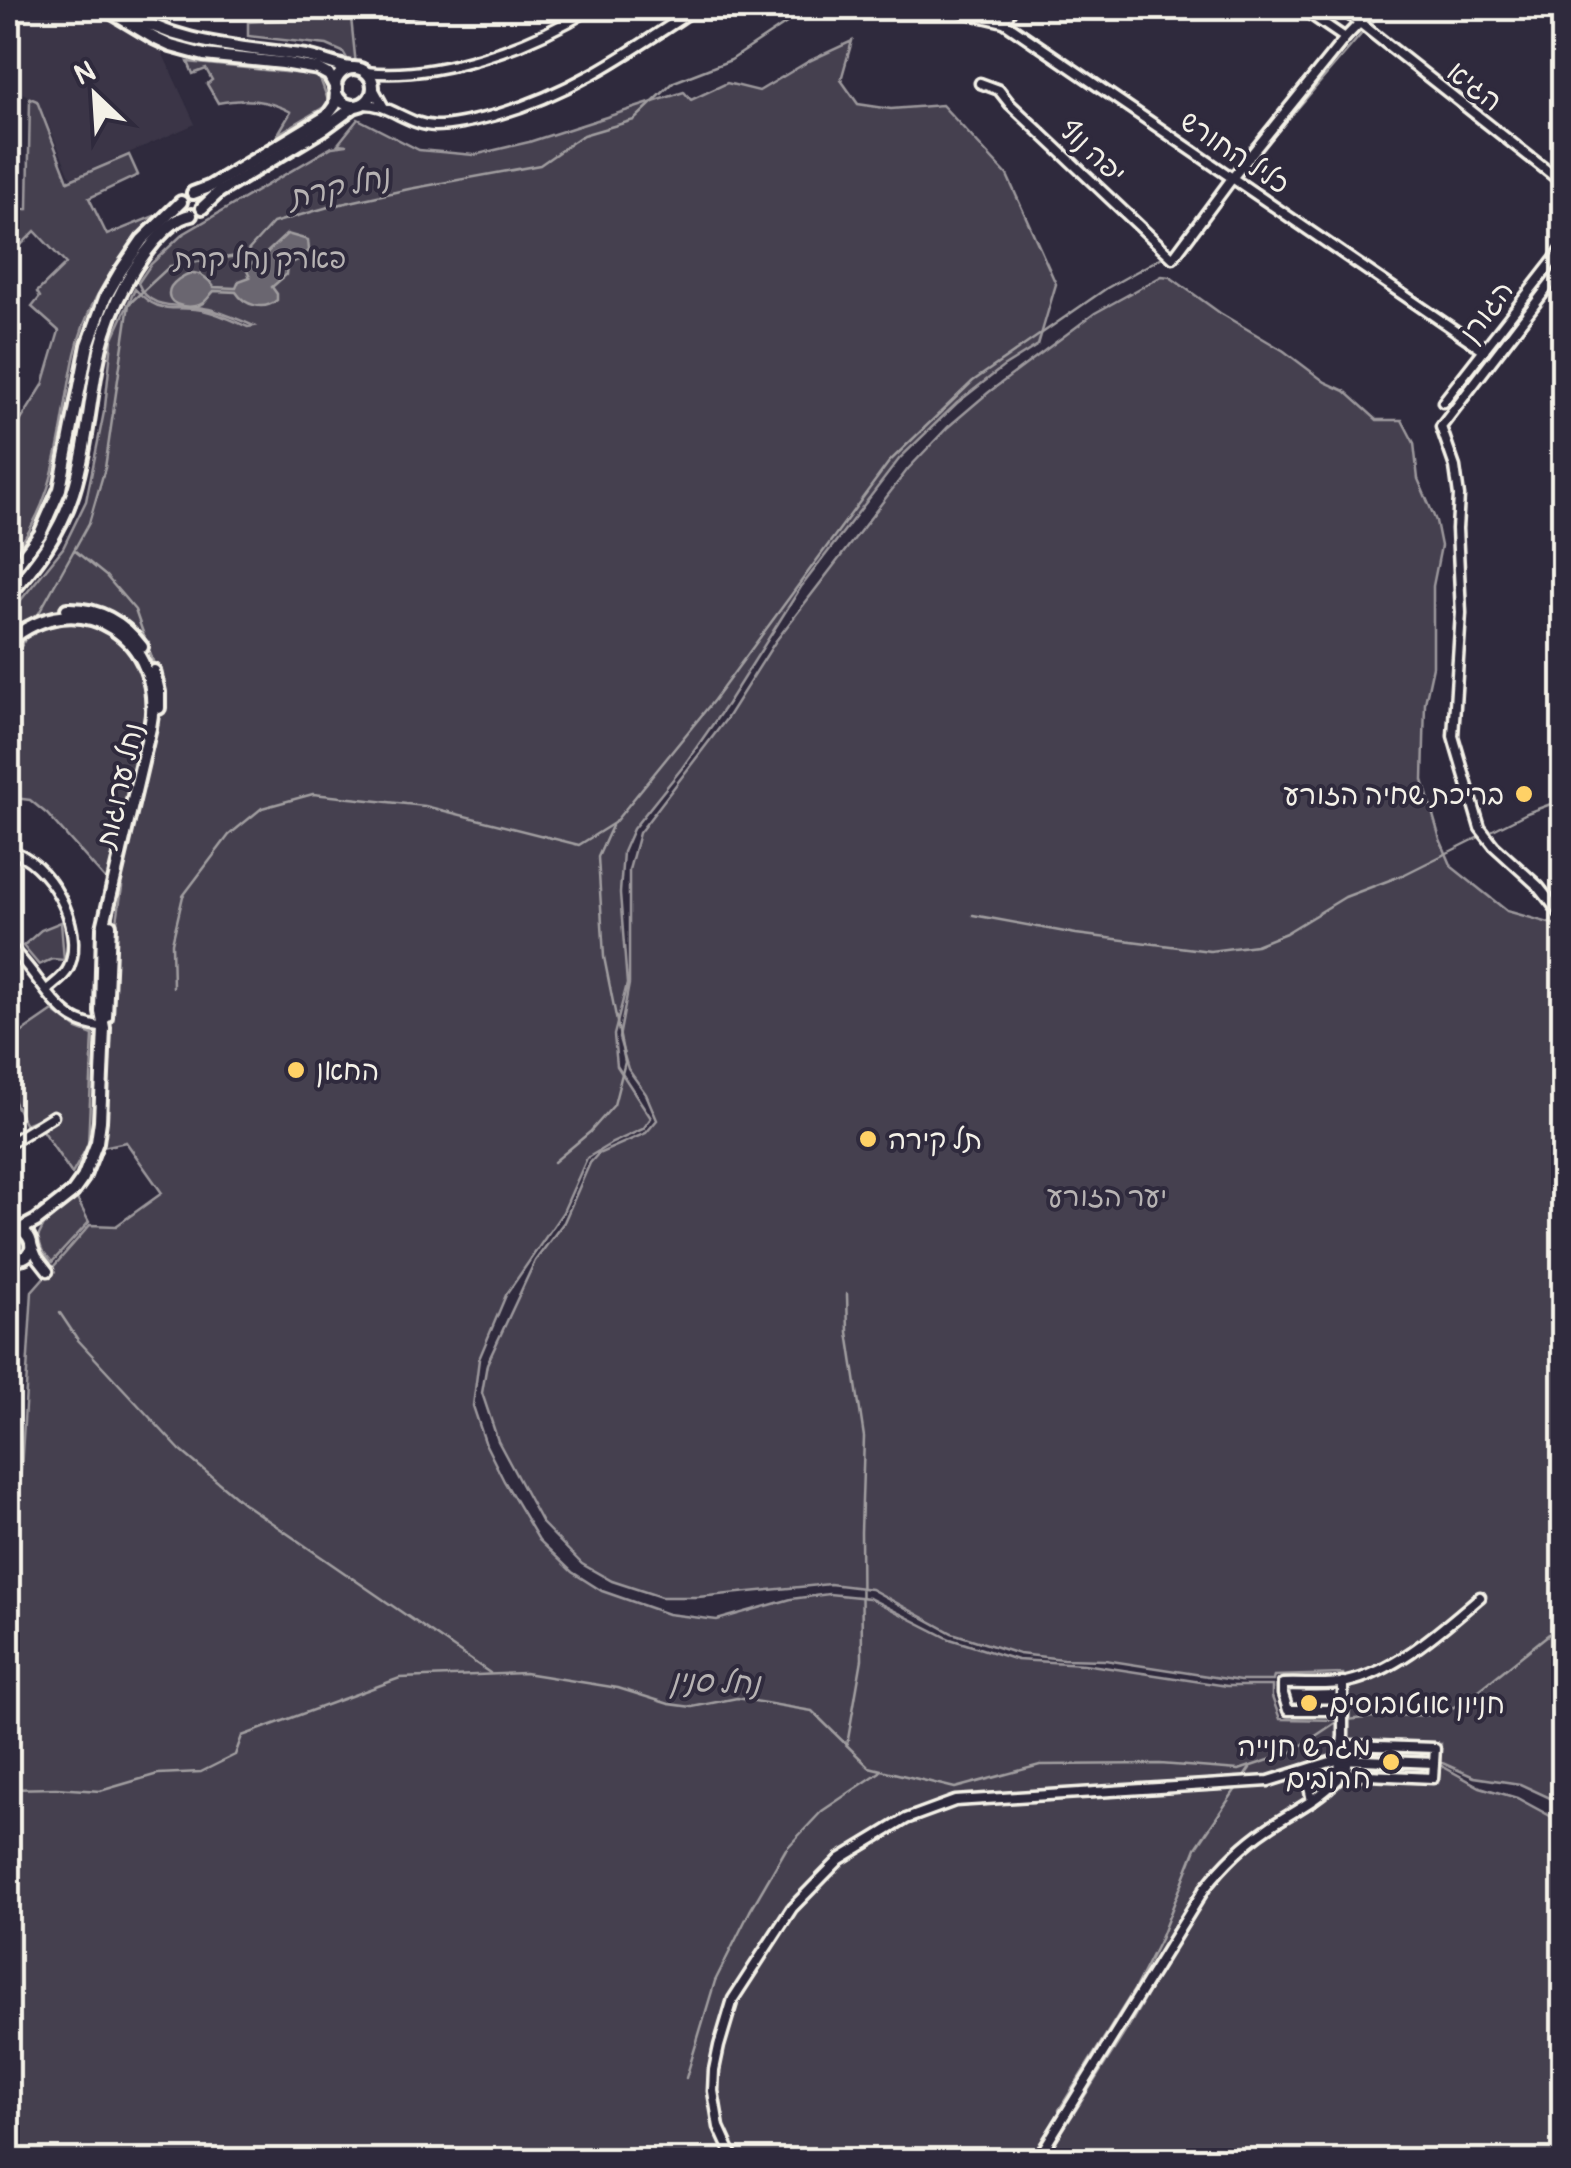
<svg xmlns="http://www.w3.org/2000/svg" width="1571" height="2168" font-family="Pangolin,'Playpen Sans Hebrew',sans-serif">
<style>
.built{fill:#3b3647}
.green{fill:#454050;stroke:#9c989c;stroke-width:2.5}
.water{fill:#6a6670;stroke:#a19ea0;stroke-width:2.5}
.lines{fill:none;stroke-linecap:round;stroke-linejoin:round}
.stream{stroke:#a19ea0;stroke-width:2.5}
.street-casing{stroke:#f4f1e8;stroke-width:15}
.secondary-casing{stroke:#f4f1e8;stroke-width:18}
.street{stroke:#2f2a3d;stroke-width:8}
.secondary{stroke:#2f2a3d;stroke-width:10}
.poi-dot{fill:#ffd166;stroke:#2f2a3d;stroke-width:4}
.labels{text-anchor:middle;stroke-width:8;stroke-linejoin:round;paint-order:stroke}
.street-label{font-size:28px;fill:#f4f1e8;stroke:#2f2a3d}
.park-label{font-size:28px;fill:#b7b3b3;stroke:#2f2a3d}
.poi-label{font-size:28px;fill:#f4f1e8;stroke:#2f2a3d;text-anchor:start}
.water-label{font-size:30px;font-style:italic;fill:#b6b2b2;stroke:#2f2a3d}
</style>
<rect width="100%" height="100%" fill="#2f2a3d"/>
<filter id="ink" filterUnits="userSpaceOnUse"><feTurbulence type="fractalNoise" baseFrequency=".01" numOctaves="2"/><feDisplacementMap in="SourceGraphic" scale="20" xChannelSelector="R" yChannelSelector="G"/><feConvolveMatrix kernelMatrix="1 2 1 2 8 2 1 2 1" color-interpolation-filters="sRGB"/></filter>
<g filter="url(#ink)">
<path class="built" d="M19,8H94L160,48L195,124L71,178L38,100L8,87V13Z"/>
<g class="green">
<path d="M344,8H350L357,75L343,52L327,45L248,36V22L343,16Z"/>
<path d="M852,41L841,80L858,104L891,109L942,105L1007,175L1056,284L1038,345L1003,367L957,403L900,458L801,587L727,704L682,768L633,829L623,852L620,893L627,984L614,1035L617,1066L651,1118L643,1129L612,1143L587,1158L563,1212L506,1295L479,1359L473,1406L486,1445L504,1481L539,1540L572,1572L602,1591L668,1614L717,1620L791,1599L829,1594L869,1598L950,1639L1017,1660L1084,1664L1227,1686H1272V1697L1280,1719L1343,1720V1674L1274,1676L1273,1681H1240L1105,1660L1063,1659L1019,1654L952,1633L871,1589L830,1584L698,1597H661L612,1581L582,1564L542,1523L498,1441L482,1393L487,1364L535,1261L564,1222L590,1163L598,1154L646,1133L657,1120L646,1094L628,1069L619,1038L629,984V870L639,833L727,718L775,642L908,469L948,427L989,392L1095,313L1162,276L1170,277L1220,313L1284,351L1325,382L1345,391L1377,420H1402L1414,443L1418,479L1436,521L1441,546L1433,586V666L1425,703L1423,780L1440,839L1452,867L1507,911L1563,927V1804L1520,1784L1474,1777L1440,1762L1441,1743L1343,1740L1337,1779L1438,1783L1440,1765L1480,1787L1517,1798L1563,1823V2160H1044L1129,2026L1206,1889L1221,1870L1255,1839L1314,1799L1254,1836L1219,1867L1203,1887L1126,2013L1031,2160H8V1504L19,1503L32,1291L90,1225L116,1226L162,1193L126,1142L103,1147L111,1039L113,948L122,887L106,880L47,814L30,800L15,798L8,800V616L63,548L86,501L105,407L112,340L135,289C160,316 171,305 202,310C218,313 234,321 248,327L254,326C240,320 224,313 209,309C183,302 150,314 138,283L151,264L183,234L332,147L347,145L338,144L358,119L419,150L474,155L529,142L684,92L691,100L727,83L759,91L809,61Z"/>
<path d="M188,62L313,75L321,81L328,100L324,107L278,134L291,112C267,99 244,98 218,103L207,84L212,80L206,69L193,74Z"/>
<path d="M30,98L37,101L68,181L129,155L138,175L89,198L107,235L162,213C121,252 88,297 75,354C58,430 61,498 8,561V481L11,476L8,474V441L43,385L59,331L32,307L40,297L37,292L66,264L35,231L8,258V210L28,209Z"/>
<path d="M61,922L64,960L52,959L39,965L23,946L41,930Z"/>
<path d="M53,1011L77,1029L93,1035L88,1145L72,1174L35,1120L25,1124L8,1090V1042Z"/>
<path d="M76,1197L89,1222L52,1262L42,1250L38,1237L44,1225Z"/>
</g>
<path class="water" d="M287,234L308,240L309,250L304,257L287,265L286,275L272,287L277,294V300C264,311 245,306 236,292L214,291C210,295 207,300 203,303C194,310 168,307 169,293C169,283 186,273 194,273C203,274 210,281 214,287L236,288L239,281L250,277L245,267L261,258Z"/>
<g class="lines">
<g class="stream">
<path d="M1370,25L1385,8"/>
<path d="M1236,180L1364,31"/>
<path d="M74,550L106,576L135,610L155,667"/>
<path d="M34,622L89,523L105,468L129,304L170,266L244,255L273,223L332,206L409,189L540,165L583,135L634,120L674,82L731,60L788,22L799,8"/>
<path d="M8,659L22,645L28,633"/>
<path d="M973,915L1076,934L1210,951L1256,945L1286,933L1345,897L1403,875L1527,813L1564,799"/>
<path d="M173,987L172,943L183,896L229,835L262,808L313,794L425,806L579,845L614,823L714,700L889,462L973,381L1107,288L1166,255"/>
<path d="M554,1162L590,1132L614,1105L625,1062L604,957L598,857L612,826"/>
<path d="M60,1313L78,1340L180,1450L243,1503L490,1673"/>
<path d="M847,1745L862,1659L861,1532L864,1437L848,1332L847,1294"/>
<path d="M8,1789L56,1788L100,1791L158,1774L201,1772L235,1755L242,1736L400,1678L525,1673L618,1688L669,1704L692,1707L737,1698L812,1711L869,1767L955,1788L1040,1765L1160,1764L1239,1770L1290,1753L1338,1721L1382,1716L1430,1715L1454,1707L1478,1691L1564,1622"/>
<path d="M686,2078L715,1981L750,1911L786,1849L822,1811L880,1772"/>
<path d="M1059,2110L1134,1990L1160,1939L1196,1848L1250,1768"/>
</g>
<defs>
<g id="street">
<path d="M373,8C390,16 407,11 425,8"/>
<path d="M954,8L974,15L1004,22L1484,350"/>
<path d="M1301,8L1345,38"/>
<path d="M1341,8L1564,184"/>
<path d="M1004,22L1012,8"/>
<path d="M366,72C439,80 531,46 592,8"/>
<path d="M980,83L999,90L1010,104L1173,258L1233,177L1345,38L1374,8"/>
<path d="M373,88L383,106"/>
<path d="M361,104C388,102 407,125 435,126C455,126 476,120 496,115C572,93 630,52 695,9"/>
<path d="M1443,402L1564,247"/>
<path d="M8,850C48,859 86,927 69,967C65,977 55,983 47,990"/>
<path d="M1561,915L1538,886L1494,846L1480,828L1453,736L1461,613L1457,529L1459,496L1455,467L1441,427L1564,266"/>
<path d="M8,946C33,966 47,1001 73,1018C82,1024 93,1026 104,1028"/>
<path d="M8,1144L53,1116"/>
<path d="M32,1245L37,1257L48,1271"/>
<path d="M1343,1710H1288L1283,1694V1684C1303,1683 1326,1686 1347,1682C1397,1671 1442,1629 1480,1597"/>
<path d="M1349,1745L1435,1748L1433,1778L1346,1774Z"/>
<path d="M1310,1769L1308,1782L1312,1801"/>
<path d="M734,2160L719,2127L713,2091L714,2070L719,2046L733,1999L792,1908L840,1859L906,1819L955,1801L1269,1781L1340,1759L1434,1763"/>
<path d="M1037,2160L1205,1888C1223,1865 1244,1844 1268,1828C1292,1812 1318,1800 1338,1779L1343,1736V1682"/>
</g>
<g id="secondary">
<path d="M104,8L154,38L171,46L204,55L283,63L318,69L329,75L336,88"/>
<path d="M119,8C177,46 240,46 306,56C322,59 336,66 351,68"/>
<circle cx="354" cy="87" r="19"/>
<path d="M193,193L209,187L327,116L335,105L336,92"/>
<path d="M202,208L219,192L325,128L355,106"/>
<path d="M8,576L40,534L60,489L88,345L105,298L120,272L142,240L181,202"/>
<path d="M8,596C36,565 60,533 73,493C86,452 89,408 97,365C105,320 125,276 155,241C165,230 176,218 191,215"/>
<path d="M67,609C99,608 123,622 142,647"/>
<path d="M8,642C79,580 168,639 150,728L103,928L101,1012L104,1028L100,1121L97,1142L83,1178L73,1192L36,1221L19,1230"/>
<path d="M154,671L159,692V708"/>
<path d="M106,1017L110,925"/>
<path d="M8,1235L14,1231H23C41,1245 27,1267 8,1254"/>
</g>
</defs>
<use href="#street" class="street-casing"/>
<use href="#secondary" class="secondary-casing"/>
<use href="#street" class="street"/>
<use href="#secondary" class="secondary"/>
</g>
</g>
<g class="poi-dot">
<circle cx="1524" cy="794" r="10"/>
<circle cx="296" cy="1070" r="10"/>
<circle cx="868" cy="1139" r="10"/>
<circle cx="1309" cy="1703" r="10"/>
<circle cx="1391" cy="1762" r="10"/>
</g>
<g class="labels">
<g class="street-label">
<text transform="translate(1475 86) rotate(38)" y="10">הגיא</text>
<text transform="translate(1093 151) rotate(43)" y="10">יפה נוף</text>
<text transform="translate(1235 152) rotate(34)" y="10">כליל החורש</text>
<text transform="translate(1486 311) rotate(-53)" y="10">הגורן</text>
<text transform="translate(119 785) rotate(-77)" y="10">נחל ערוגות</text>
</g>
<g class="park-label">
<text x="260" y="268">פארק נחל קרת</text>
<text x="1107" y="1206">יער הזורע</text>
</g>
<g class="poi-label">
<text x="1504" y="804" text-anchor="end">בריכת שחיה הזורע</text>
<text x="316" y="1080">החאן</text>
<text x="888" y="1149">תל קירה</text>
<text x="1329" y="1713">חניון אוטובוסים</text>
<text x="1371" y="1756" text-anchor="end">מגרש חנייה<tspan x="1371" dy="32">חרובים</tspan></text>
</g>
<g class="water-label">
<text transform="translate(339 187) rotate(-13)" y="10">נחל קרת</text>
<text transform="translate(715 1682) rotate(2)" y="10">נחל סנין</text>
</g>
</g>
<rect width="1571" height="2168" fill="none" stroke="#2f2a3d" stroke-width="40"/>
<rect x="20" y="20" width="1531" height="2128" fill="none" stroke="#f4f1e8" stroke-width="4" filter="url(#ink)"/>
<g transform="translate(95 95) rotate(335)" stroke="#2f2a3d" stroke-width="8" paint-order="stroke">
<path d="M0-8L18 38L0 25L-18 38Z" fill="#f4f1e8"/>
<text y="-15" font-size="28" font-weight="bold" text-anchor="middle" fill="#f4f1e8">N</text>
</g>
</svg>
